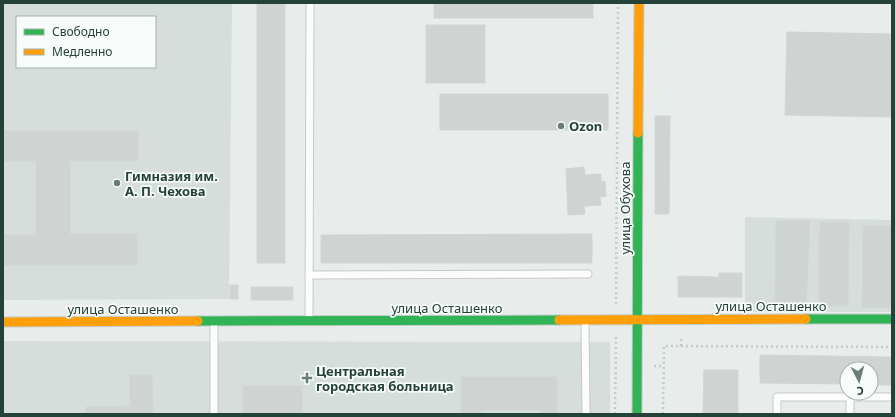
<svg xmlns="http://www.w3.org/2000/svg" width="895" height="417" font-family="'Noto Sans',sans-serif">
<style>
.built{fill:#d6dedb;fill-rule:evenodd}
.building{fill:#cfd4d2;stroke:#d1d6d4}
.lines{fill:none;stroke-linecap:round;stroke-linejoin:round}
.lane-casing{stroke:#c5cac8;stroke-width:9}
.fast-casing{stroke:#c3cbc8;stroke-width:11}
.slow-casing{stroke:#c3cbc8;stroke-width:11}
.path{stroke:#c3ccca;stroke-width:2.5;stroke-dasharray:2 3;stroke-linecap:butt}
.lane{stroke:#fcfcfc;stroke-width:7}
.fast{stroke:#30b455;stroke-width:9}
.slow{stroke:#ff9f0a;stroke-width:9}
.poi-dot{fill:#697e78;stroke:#f7fbf9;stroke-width:1.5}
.labels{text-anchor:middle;stroke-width:3.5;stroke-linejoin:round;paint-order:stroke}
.poi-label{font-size:13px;font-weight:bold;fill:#24423a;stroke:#f7fbf9;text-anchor:start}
.street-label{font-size:13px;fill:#24423a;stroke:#f7fbf9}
</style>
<rect width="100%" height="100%" fill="#e8edeb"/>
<g class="built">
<path d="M3,3H232L229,299L3,300ZM17,17H155V67H17Z"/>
<path d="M745,217L892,220V312H745Z"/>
<path d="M3,341L610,342V414H3Z"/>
</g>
<g class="building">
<rect x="257" y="3" width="28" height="260"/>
<rect x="434" y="3" width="159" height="15"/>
<rect x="426" y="25" width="59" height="58"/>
<path d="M787,32L892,34V117L785,115Z"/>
<rect x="440" y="94" width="168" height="36"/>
<path d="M655,116H670L669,214H655Z"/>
<path d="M3,131H138V161H70V234H137V265H3V235H36V161H3Z"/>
<path d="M584,167L585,175L601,174V182L605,181L606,196L600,197L601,205L584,206L585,214L568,215L566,169Z"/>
<path d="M810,220L806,307H775L776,221Z"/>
<path d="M820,222H849L848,306H819Z"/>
<path d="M863,226H892V308L862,307Z"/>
<path d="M592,234V263H321V235Z"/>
<rect x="719" y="273" width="23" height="24"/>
<path d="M678,276L719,277V297H678Z"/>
<rect x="230" y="285" width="8" height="14"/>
<rect x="251" y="287" width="42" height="13"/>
<path d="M760,355L892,357V385H871V369H847V384L760,383Z"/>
<path d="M704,370H738V414H703Z"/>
<path d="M130,375H152L153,414H130Z"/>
<path d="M461,377H557V414H541V410H481V414H461Z"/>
<rect x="243" y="386" width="59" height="28"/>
<path d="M130,406V414H86V407Z"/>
</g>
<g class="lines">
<defs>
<g id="lane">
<path d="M309,275L588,274"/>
<path d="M309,319L310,3"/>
<path d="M585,321L586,414"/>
<path d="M850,397V414"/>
<path d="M214,414V322"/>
<path d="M777,414V397H892"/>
</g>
<g id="fast">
<path d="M806,319H892"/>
<path d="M198,321L559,320"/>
<path d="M637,414L638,133"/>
</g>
<g id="slow">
<path d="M638,133L639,3"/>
<path d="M559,320L806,319"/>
<path d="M3,322L198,321"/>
</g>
</defs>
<use href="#lane" class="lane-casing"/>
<use href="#fast" class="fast-casing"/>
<use href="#slow" class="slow-casing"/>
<g class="path">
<path d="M616,304L618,3"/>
<path d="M681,346V337"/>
<path d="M654,366H664"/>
<path d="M615,414L616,337"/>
<path d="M663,414L664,346L892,347"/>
</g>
<use href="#lane" class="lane"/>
<use href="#fast" class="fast"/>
<use href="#slow" class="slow"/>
</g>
<g class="poi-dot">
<circle cx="561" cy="126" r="4"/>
<circle cx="117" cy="183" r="4"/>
<path d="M305 372h4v4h4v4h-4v4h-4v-4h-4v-4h4z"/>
</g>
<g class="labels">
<g class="poi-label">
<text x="569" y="131">Ozon</text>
<text x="125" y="181">Гимназия им.<tspan x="125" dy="15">А. П. Чехова</tspan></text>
<text x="316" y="376">Центральная<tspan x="316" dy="15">городская больница</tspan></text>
</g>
<g class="street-label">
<text transform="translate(625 208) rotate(-90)" y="5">улица Обухова</text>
<text x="771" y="311">улица Осташенко</text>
<text x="447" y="313">улица Осташенко</text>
<text x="123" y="314">улица Осташенко</text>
</g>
</g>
<rect width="895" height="417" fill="none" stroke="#24423a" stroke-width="8"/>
<rect x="16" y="16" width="140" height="52" fill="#f7fbf9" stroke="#a3b1ad"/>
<rect x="24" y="29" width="20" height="6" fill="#30b455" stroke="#a3b1ad"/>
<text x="52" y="36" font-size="12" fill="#24423a">Свободно</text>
<rect x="24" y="49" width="20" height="6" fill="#ff9f0a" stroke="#a3b1ad"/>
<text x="52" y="56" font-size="12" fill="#24423a">Медленно</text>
<g transform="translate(859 381) rotate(174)"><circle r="19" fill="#f7fbf9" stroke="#a3b1ad"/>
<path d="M0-3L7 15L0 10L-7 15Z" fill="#697e78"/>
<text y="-6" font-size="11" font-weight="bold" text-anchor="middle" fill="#24423a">С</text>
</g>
</svg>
